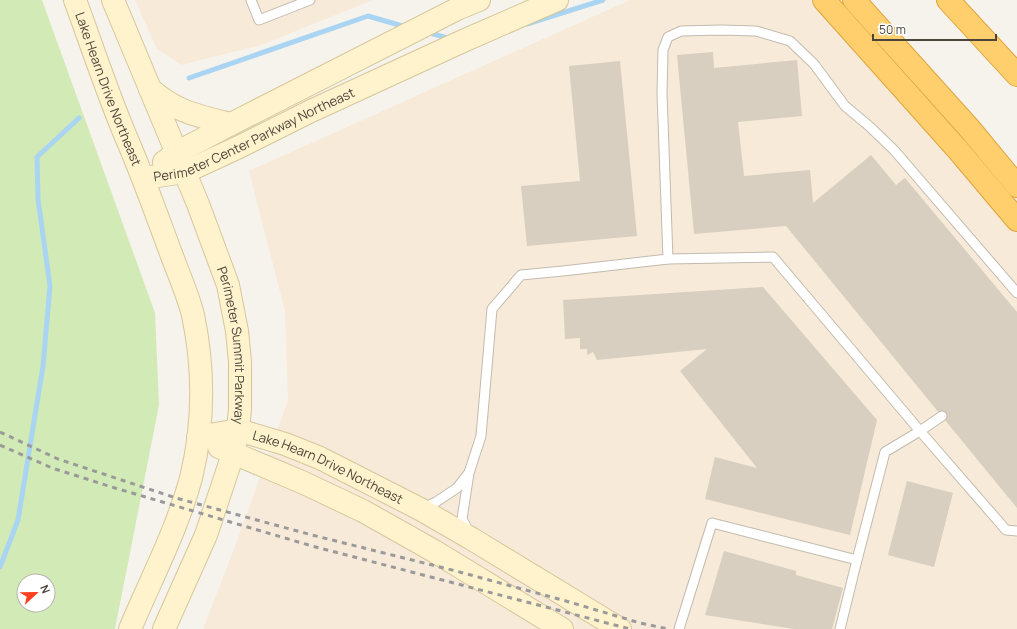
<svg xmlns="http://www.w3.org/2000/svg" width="1017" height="629" font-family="Manrope,sans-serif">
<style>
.commercial{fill:#f7ead8}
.green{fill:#d2eab5;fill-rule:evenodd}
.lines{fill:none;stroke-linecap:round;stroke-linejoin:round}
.stream{stroke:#a9d4f2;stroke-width:5}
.building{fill:#d8cfc1}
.lane-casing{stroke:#c2bbae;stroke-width:11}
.secondary-casing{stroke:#d6c79b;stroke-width:24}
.highway-casing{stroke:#e0a43c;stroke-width:24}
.lane{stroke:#fff;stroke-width:9}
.secondary{stroke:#fff3cd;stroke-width:22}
.highway{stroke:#ffcf6e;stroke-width:22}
.rail{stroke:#9a9a9a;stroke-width:3;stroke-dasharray:5 5;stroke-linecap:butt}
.labels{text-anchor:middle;stroke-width:3;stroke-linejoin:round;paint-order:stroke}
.street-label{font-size:13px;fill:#4b4439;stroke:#fff}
</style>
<rect width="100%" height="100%" fill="#f6f3ec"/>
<g class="commercial">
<path d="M135,0H373L261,45L181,65L157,49Z"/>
<path d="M630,0H851L1017,189V629H203L231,557L288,400L285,311L249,171Z"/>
</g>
<path class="green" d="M0,0H42L155,313L159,405L115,629H0ZM24,581H48V605H24Z"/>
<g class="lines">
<g class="stream">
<path d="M527,24L603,0"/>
<path d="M427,32L447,38L451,37"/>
<path d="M189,78L368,16L406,27"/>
<path d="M0,567L18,520L43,366L50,286L38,199L37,157L79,118"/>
</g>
</g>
<g class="building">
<path d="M713,52L714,68L797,60L802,116L738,122L744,176L810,170L813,203L871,155L896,185L905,178L1017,312V508L786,226L694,234L677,55Z"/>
<path d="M620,61L637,236L527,246L521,186L580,181L569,66Z"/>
<path d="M763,287L877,420L850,535L705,499L715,457L757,468L680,371L707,349L597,360L593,352L587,355V349H580V338L565,339L563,300Z"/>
<path d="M907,481L953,493L934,567L888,555Z"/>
<path d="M724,551L796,571V575L843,588L832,629H794L705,615Z"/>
</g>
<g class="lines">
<defs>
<g id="lane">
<path d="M251,0L259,20L310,0"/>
<path d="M668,259L662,93L663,50L668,37L681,31L721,30L756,31L790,41L814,64L845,106L869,126L894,150L1017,293"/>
<path d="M421,509L436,502L457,488L468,474"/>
<path d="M469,532L462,519L469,473L481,436L492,309L521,275L563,271L668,259L773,257L920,431L1006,530L1017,531"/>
<path d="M857,560L885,452L920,431L942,416"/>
<path d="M679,629L712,523L857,560L840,629"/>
</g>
<g id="secondary">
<path id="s1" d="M75,0C92,46 107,92 126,137C143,176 157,216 172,256C179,275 188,295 193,315C204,368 204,425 191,478C177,530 151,579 130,629"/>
<path id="s2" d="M113,0L198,204L228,285L237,331L240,362V409L238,430L233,454L206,535L164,629"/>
<path d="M150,89C176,112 198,116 231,124"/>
<path d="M164,162L176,153L231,124L457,9L479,0"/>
<path id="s3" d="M144,178L185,172L239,147L311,111L463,41L557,0"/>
<path id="s4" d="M198,437L238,430L285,444L320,458L420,509L472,539L620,629"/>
<path d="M219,447L304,483L363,511L434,551L562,629"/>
</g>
<g id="highway">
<path d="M824,0L958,150L1017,220"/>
<path d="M854,0L969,128L1017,186"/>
<path d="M948,0L1017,75"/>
</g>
</defs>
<use href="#lane" class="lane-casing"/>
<use href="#secondary" class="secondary-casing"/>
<use href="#highway" class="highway-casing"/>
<use href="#lane" class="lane"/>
<use href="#secondary" class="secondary"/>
<use href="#highway" class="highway"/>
<g class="rail">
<path d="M0,432L58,459L176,498L312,535L456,571L566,601L640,623L668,629"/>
<path d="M0,445L52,468L115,488L312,546L630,629"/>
</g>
</g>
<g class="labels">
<g class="street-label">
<text dy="5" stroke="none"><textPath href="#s1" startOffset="95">Lake Hearn Drive Northeast</textPath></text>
<text dy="5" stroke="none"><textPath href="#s3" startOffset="119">Perimeter Center Parkway Northeast</textPath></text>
<text dy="5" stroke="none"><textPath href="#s2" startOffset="368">Perimeter Summit Parkway</textPath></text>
<text dy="5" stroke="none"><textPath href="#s4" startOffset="138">Lake Hearn Drive Northeast</textPath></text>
</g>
</g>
<g transform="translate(36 593) rotate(68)"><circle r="19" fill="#ffffff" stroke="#b7b4b0"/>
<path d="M0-3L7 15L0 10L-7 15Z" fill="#fc3f1d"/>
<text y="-6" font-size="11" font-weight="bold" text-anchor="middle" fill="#4b4439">N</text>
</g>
<path d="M873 34v6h123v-6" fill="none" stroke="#4b4439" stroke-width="2"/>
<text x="879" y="34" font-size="12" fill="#4b4439" stroke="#ffffff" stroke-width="3" paint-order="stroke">50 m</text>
</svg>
